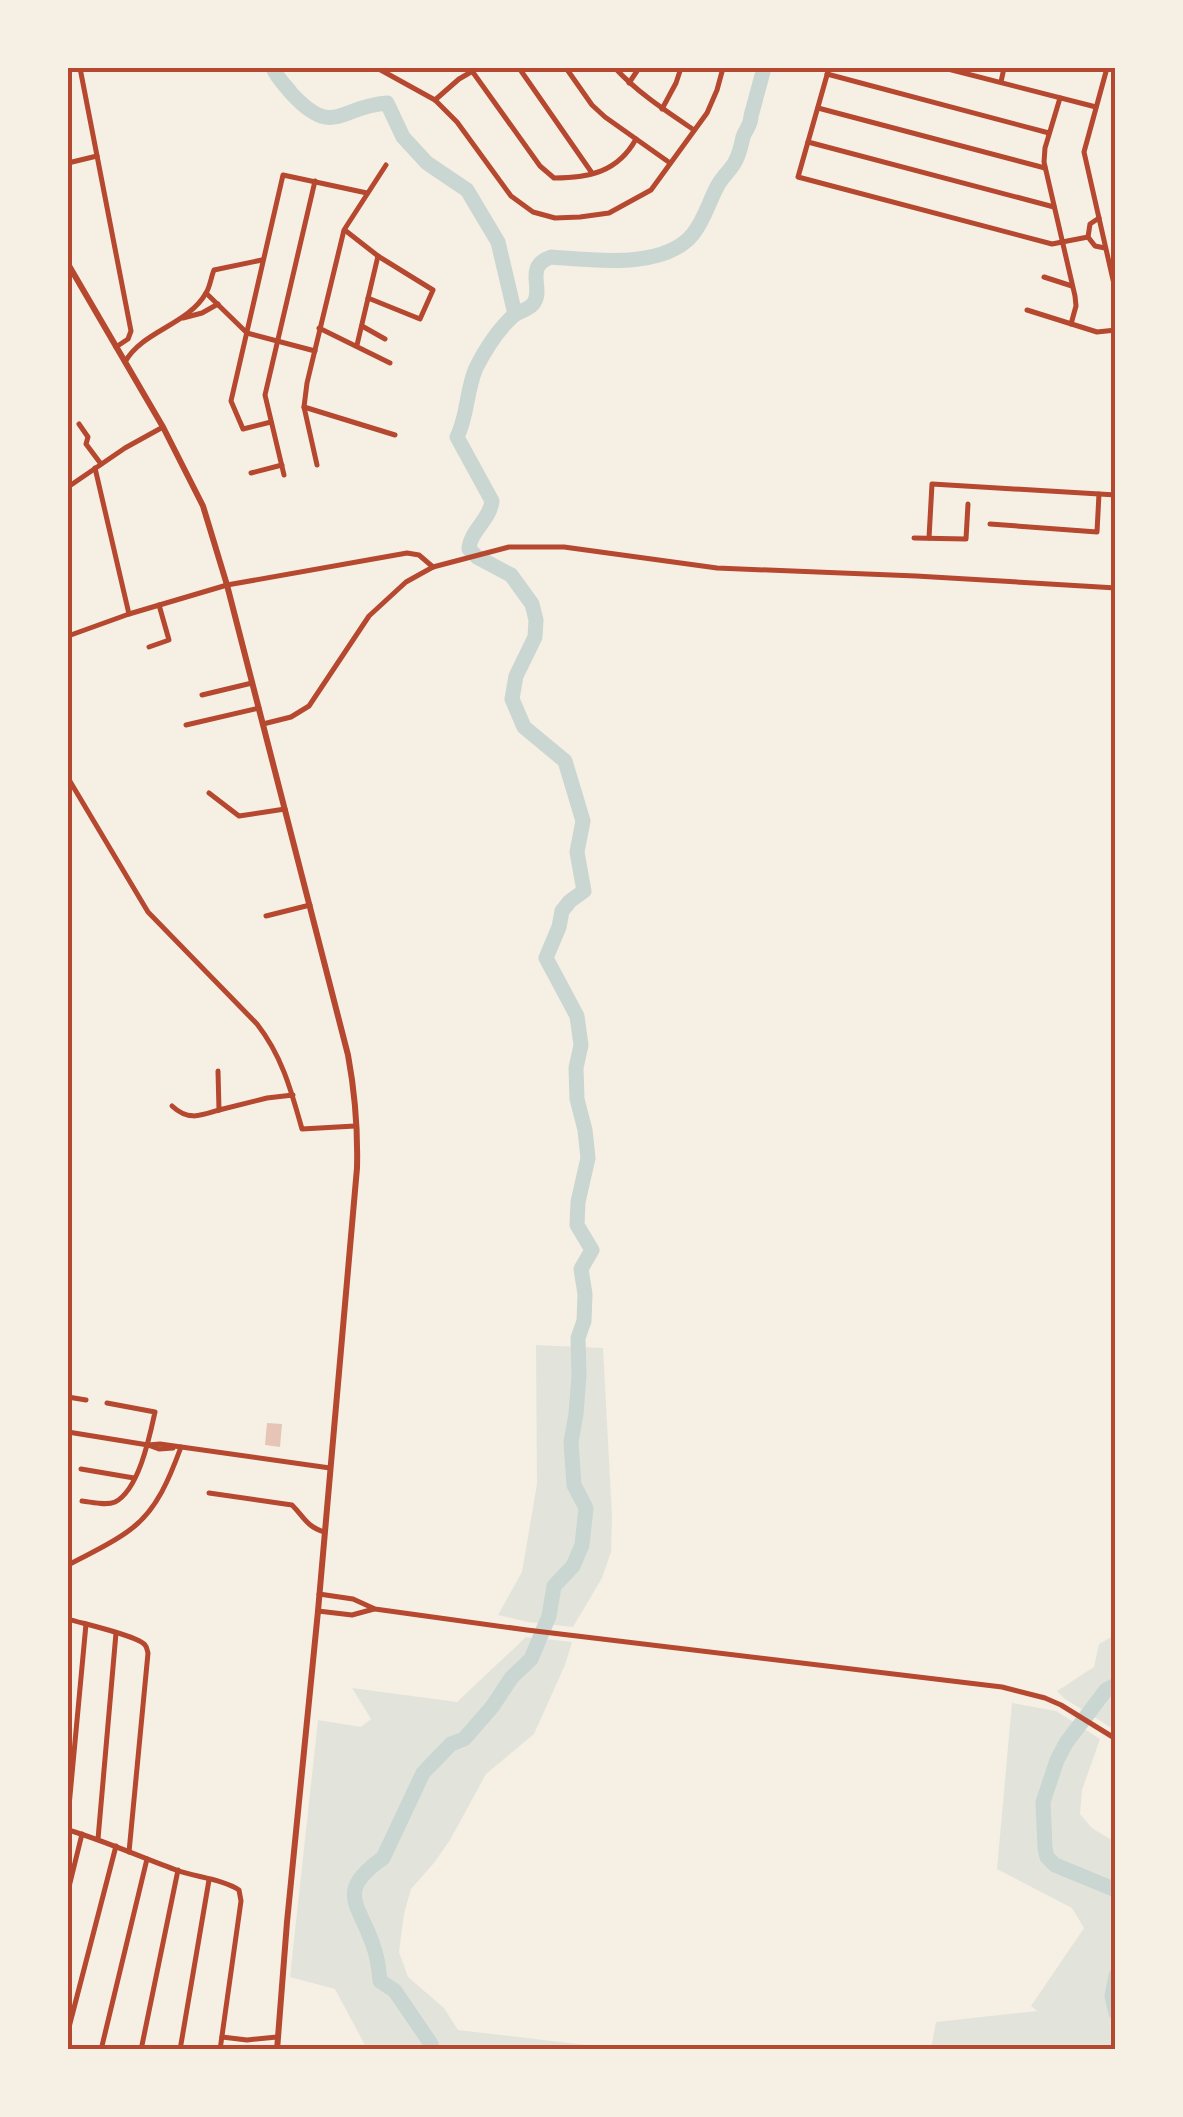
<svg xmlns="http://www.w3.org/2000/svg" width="1183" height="2117" font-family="'Libre Baskerville',serif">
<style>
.green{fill:#e2e4dc}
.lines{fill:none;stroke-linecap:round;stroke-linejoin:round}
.river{stroke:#c9d6d2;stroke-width:15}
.building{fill:#e6c5b7}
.minor{stroke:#b5482f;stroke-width:5}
.secondary{stroke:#b5482f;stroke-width:6}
.neatline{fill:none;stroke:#b5482f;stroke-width:4}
</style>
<rect width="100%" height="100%" fill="#f6efe4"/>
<g class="green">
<path d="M536,1345L603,1348L612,1516L611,1552L602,1578L573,1627L528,1622L498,1615L522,1572L537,1484Z"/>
<path d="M1115,1635V1730L1065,1699L1057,1691L1094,1667L1099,1644Z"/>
<path d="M526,1637L572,1642L565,1665L534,1734L486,1774L450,1840L434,1863L411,1889L404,1914L399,1952L408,1977L444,2008L458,2030L621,2049H367L335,1989L290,1977L318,1720L361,1727L371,1719L352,1688L457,1702Z"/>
<path d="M1012,1703L1056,1711L1100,1739L1082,1790L1080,1814L1092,1828L1115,1842V2049H931L936,2022L1037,2011L1031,2006L1084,1928L1072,1908L997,1869Z"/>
</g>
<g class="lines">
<g class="river">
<path d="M273,68C277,78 285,85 292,94C334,139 340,106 387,103L403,137L427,163L467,190L498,242L515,314"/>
<path d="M1116,1685L1106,1690L1066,1743L1057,1760L1043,1802L1045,1848L1047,1857L1055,1865L1116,1890"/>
<path d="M1116,1976L1112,1996L1116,2013"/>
<path d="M432,2050L431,2044L395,1991L380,1981C379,1970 378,1959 374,1948C361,1905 333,1893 383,1858L423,1773L451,1744L464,1739L492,1707L512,1677L531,1659L549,1616L554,1586L573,1566L582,1545L586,1508L574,1485L571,1442L576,1414L579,1376L578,1338L584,1321L585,1294L581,1269L592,1250L577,1225L578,1202L588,1158L585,1130L577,1099L576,1068L581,1045L577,1016L546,958L559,927L562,911L570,901L584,891L577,852L583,821L565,761L524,727L512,699L516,676L535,637L536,620L532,604L511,575L477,557L469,549C470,531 490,520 492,501L457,437C468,415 466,391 476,368C485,350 498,330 513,316C519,311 528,310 533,304C545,289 523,267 551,257C593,260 664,270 693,234C705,219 709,201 718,185C723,176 732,169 736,160C740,152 741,145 743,137C746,128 751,126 751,116L764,68"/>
</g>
</g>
<path class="building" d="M267,1423L282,1424L280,1447L265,1445Z"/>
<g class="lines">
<g class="minor">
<path d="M80,68L131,331L128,339L116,347"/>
<path d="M377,68L435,100L457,122L511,196L533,212L555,218L580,217L609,213L651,190L707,113L717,90L723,68"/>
<path d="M519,68L592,173"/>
<path d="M566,68L592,105L605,117L670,163"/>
<path d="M615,68C638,93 666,111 694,130"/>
<path d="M829,68L798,177L1052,244L1088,237"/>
<path d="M944,68L1096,107"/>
<path d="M1107,68L1084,152L1116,293"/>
<path d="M472,71L540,166L554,178C589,178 618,172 636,139"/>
<path d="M827,74L1049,133"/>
<path d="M1001,82L1004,68"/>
<path d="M629,83L639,68"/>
<path d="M1060,98L1045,148L1044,162L1075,296L1076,306L1071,324"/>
<path d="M435,100L459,79L478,68"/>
<path d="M818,108L1045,168"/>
<path d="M662,109L676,83L681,68"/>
<path d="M808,142L1054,207"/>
<path d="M68,163L97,156"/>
<path d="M1099,218L1090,224L1088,237L1095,246L1105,248"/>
<path d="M346,231L378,256L433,290L420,319L368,298"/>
<path d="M1044,277L1072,286"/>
<path d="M206,293L247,333L315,351"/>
<path d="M1027,310L1097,332L1116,330"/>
<path d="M183,318L202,313L218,304"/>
<path d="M362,326L385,339"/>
<path d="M319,328L390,363"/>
<path d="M357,345L378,256"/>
<path d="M125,362C142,331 188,325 206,293C210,287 211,277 214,270L262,260"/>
<path d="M304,407L395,435"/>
<path d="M271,422L243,429L231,401L283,175L367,193"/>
<path d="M79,424L88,437L86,444L101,464"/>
<path d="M317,465L304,407L307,383L344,230L386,165"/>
<path d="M95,468L129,614"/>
<path d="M251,473L282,465"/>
<path d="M284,475L265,395L315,181"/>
<path d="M68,487L125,448L163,427"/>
<path d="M990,524L1097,532L1099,494"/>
<path d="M914,538L966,539L968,504"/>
<path d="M929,538L932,484L1116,495"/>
<path d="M68,636L129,614L227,585L407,553L419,555L433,567"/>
<path d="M149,647L169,640L159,605"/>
<path d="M202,695L252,683"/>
<path d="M263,724L291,717L309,706L369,616L406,582L433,567L509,547H564L717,568L916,576L1116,588"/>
<path d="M186,725L259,708"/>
<path d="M68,778L148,912L257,1024C282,1056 291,1090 302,1129L355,1126"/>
<path d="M209,793L239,816L285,809"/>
<path d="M266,916L310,905"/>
<path d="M218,1071L219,1110L267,1098L293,1095"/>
<path d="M172,1106C188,1121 200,1116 219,1110"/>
<path d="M68,1397L86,1400"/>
<path d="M68,1432L148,1445L159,1449L173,1448"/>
<path d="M148,1445L160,1444L330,1468"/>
<path d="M81,1469L134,1478"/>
<path d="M209,1493L292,1505C304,1517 306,1526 324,1532"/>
<path d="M82,1501C92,1502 106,1506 115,1502C139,1490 150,1435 155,1412L107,1403"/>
<path d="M68,1565C88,1554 112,1544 131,1529C157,1510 170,1477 181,1447"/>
<path d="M319,1594L353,1599L375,1609L527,1630L1002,1687L1045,1698L1061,1705L1116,1739"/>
<path d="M318,1611L352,1615L374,1609"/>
<path d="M68,1619C80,1623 139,1636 145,1645C147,1647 147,1650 148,1653L129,1852"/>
<path d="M68,1817L86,1624"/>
<path d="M68,1830C106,1841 142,1858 179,1871C197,1877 225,1880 239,1890L241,1901L220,2050"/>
<path d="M98,1839L116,1633"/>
<path d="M68,1891L82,1834"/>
<path d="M68,2031L116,1846"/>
<path d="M222,2037L247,2040L277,2037"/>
<path d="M101,2050L147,1859"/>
<path d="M141,2050L178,1870"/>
<path d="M180,2050L209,1880"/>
</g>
<path class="secondary" d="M68,264L163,427L203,506L227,585L348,1055C355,1093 358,1129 357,1168L318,1611L287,1922L277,2050"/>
</g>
<rect width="1183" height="2117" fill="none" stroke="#f6efe4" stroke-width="140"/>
<rect x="70" y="70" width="1043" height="1977" class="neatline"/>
</svg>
